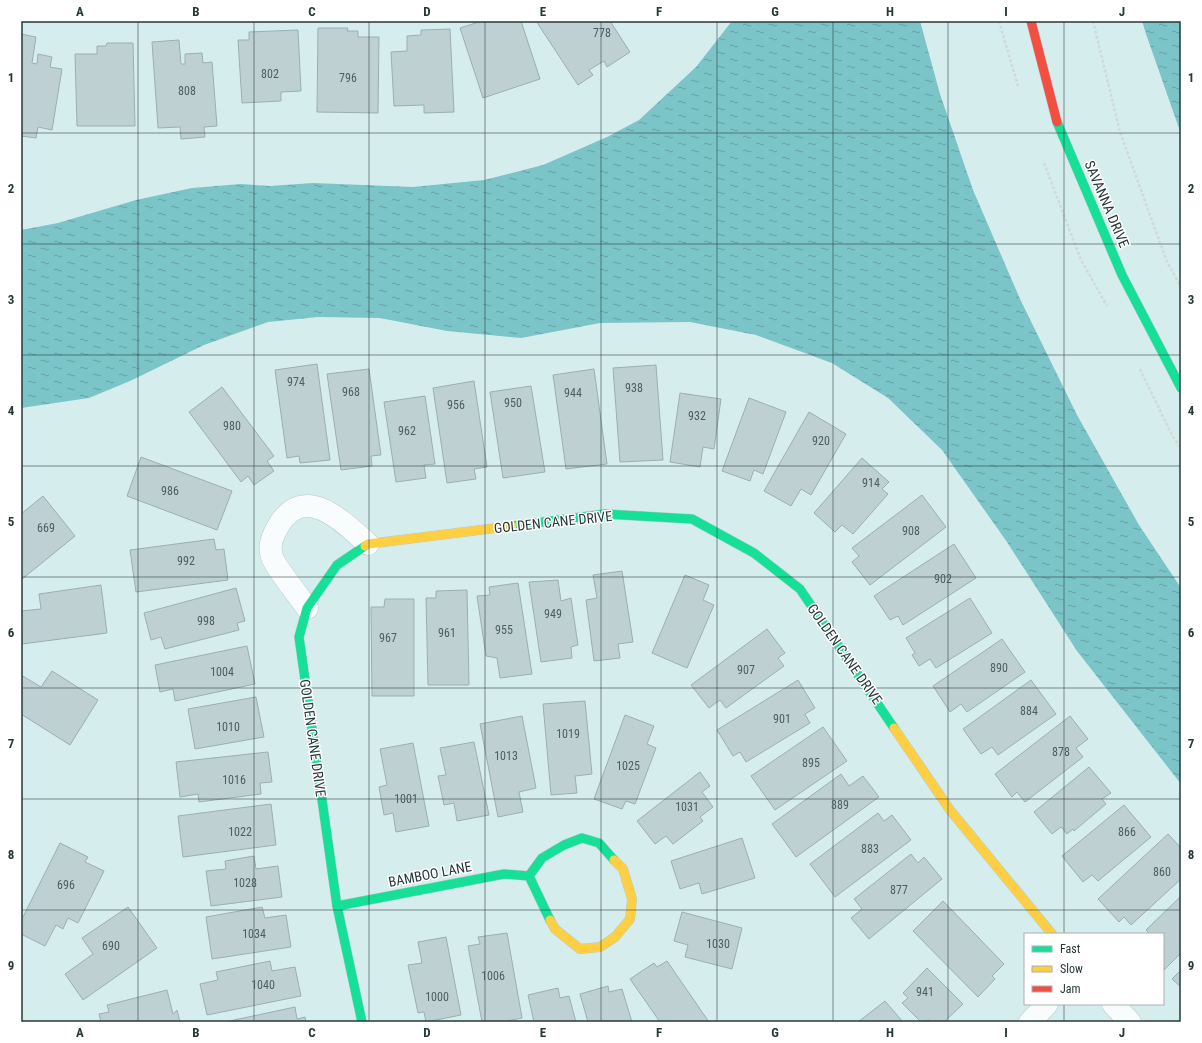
<svg xmlns="http://www.w3.org/2000/svg" width="1202" height="1043" font-family="'Roboto Condensed',sans-serif">
<style>
.water{fill:url(#water-ripples)}
.building{fill:#bed0d1;stroke:#9cafb0}
.lines{fill:none;stroke-linecap:round;stroke-linejoin:round}
.street-casing{stroke:#b8cacb;stroke-width:23}
.fast-casing{stroke:#b8cacb;stroke-width:10}
.slow-casing{stroke:#b8cacb;stroke-width:10}
.jam-casing{stroke:#b8cacb;stroke-width:10}
.path{stroke:#d1d9d9;stroke-width:2.5;stroke-dasharray:3 2;stroke-linecap:butt}
.street{stroke:#f9fcfc;stroke-width:22}
.fast{stroke:#16e098;stroke-width:9}
.slow{stroke:#ffcf43;stroke-width:9}
.jam{stroke:#f24e42;stroke-width:9}
.grid{fill:none;stroke:#273839;stroke-width:1;stroke-opacity:0.55}
.labels{text-anchor:middle;stroke-width:3;stroke-linejoin:round;paint-order:stroke}
.number-label{font-size:12px;fill:#4d5e5f}
.street-label{font-size:14px;fill:#273839;stroke:#fff}
.neatline{fill:none;stroke:#273839;stroke-width:1.5}
.grid-label{font-size:13px;text-anchor:middle;font-weight:bold;fill:#273839}
</style>
<defs>
<pattern id="water-ripples" width="26" height="14" patternUnits="userSpaceOnUse"><rect width="26" height="14" fill="#7bc4c8"/><path d="M2 4q2-2 4 0t4 0M15 11q2-2 4 0t4 0" fill="none" stroke="#65a0a3"/></pattern>
</defs>
<rect width="100%" height="100%" fill="#d6edee"/>
<g class="water">
<path d="M732,21H920L940,94L973,190L1020,299L1077,415L1139,525L1181,588V784L1077,651L1007,542L942,450L888,398L832,363L756,335L690,322L600,323L521,338L447,331L380,318L318,317L268,322L204,345L130,381L89,398L21,408V230L58,223L136,200L192,188L241,184L270,186L313,183L413,187L484,180L543,165L607,137L639,120L696,67Z"/>
<path d="M1142,21H1181V134L1146,34Z"/>
</g>
<g class="building">
<path d="M482,21H521L540,79L483,98L460,28Z"/>
<path d="M536,21H610L630,52L607,67L604,61L589,70L593,75L578,85Z"/>
<path d="M318,28H348L347,31H358V37H379L378,113L317,112Z"/>
<path d="M450,29L454,112L424,113V105L394,106L391,52L407,51V36L421,35V30Z"/>
<path d="M298,30L301,91L281,92V101L242,103L238,40H249V32Z"/>
<path d="M21,34L36,37L32,63L37,64L38,54L52,57L50,67L62,69L52,130L38,127L36,138L21,136Z"/>
<path d="M179,40L181,64H185V54L202,53L203,63L212,62L217,126L204,127L205,137L181,139L180,127L158,128L152,42Z"/>
<path d="M107,43H133L135,126H77L75,54H97V46H106Z"/>
<path d="M317,364L330,460L300,463L299,456L287,458L275,370Z"/>
<path d="M656,365L663,460L620,462L613,368Z"/>
<path d="M369,369L381,455L371,456L372,466L341,470L327,374Z"/>
<path d="M594,369L607,464L566,469L553,375Z"/>
<path d="M474,381L487,467L474,469L476,479L447,483L433,388Z"/>
<path d="M531,386L545,472L503,478L490,392Z"/>
<path d="M222,387L274,456L267,461L274,471L254,485L248,476L241,482L189,412Z"/>
<path d="M680,393L721,399L714,449L703,447L700,467L670,462Z"/>
<path d="M425,396L435,464L424,465L426,478L396,482L384,402Z"/>
<path d="M749,398L786,412L763,474L754,470L750,481L722,471Z"/>
<path d="M809,412L846,434L811,495L801,489L791,506L764,491Z"/>
<path d="M141,457L232,491L217,530L127,496Z"/>
<path d="M862,458L889,482L882,489L888,494L853,534L842,525L835,532L814,513Z"/>
<path d="M922,495L946,527L870,585L852,562L859,556L852,548Z"/>
<path d="M43,496L75,536L21,580V514Z"/>
<path d="M214,539L216,550L224,549L228,580L136,592L130,550Z"/>
<path d="M954,544L976,578L903,625L898,616L890,620L874,596Z"/>
<path d="M622,571L633,642L618,644L620,658L594,661L586,600L597,598L593,575Z"/>
<path d="M685,575L709,585L703,600L714,605L687,668L652,653Z"/>
<path d="M558,580L561,601L571,598L578,645L571,647L572,658L541,662L529,582Z"/>
<path d="M518,583L532,674L500,678L497,658L486,656L477,596L490,595L489,587Z"/>
<path d="M101,585L107,633L22,644L21,611L41,609L39,594Z"/>
<path d="M236,588L245,621L237,623L239,630L165,649L161,637L151,640L144,613Z"/>
<path d="M467,590L469,685H428L426,598H436V591Z"/>
<path d="M970,598L992,633L936,668L930,659L919,666L912,655L915,653L906,638Z"/>
<path d="M385,599H414V696H372L371,607H384Z"/>
<path d="M767,629L785,653L778,658L784,666L726,708L720,700L709,708L691,685Z"/>
<path d="M1002,639L1025,672L967,712L961,704L950,712L933,686Z"/>
<path d="M247,646L255,684L175,701L173,689L160,692L155,665Z"/>
<path d="M52,671L98,700L70,745L21,714V675L41,687Z"/>
<path d="M798,680L815,708L805,714L810,723L746,762L740,752L733,756L717,730Z"/>
<path d="M1031,680L1056,714L998,755L992,747L981,754L963,729Z"/>
<path d="M256,697L264,737L195,749L188,709Z"/>
<path d="M585,701L592,774L575,776L577,793L551,795L543,704Z"/>
<path d="M625,715L654,726L647,744L656,748L635,804L626,801L622,809L594,799Z"/>
<path d="M522,716L536,788L519,792L523,812L498,817L480,724Z"/>
<path d="M1070,716L1088,739L1076,748L1083,757L1025,802L1017,792L1012,797L995,774Z"/>
<path d="M823,727L847,761L775,810L751,776Z"/>
<path d="M474,742L489,815L457,821L454,803L444,805L438,776L446,775L440,748Z"/>
<path d="M413,743L429,826L396,832L393,813L384,815L379,787L387,785L380,749Z"/>
<path d="M268,752L272,782L260,783L261,794L199,802L198,794L180,797L176,762Z"/>
<path d="M1089,767L1111,793L1102,799L1106,804L1074,831L1073,829L1067,834L1061,827L1052,834L1034,812Z"/>
<path d="M700,772L710,786L702,792L713,807L700,817L703,821L673,844L666,836L655,844L637,821Z"/>
<path d="M841,774L849,786L863,776L879,797L796,857L772,824Z"/>
<path d="M271,804L276,845L183,857L178,816Z"/>
<path d="M1124,805L1151,837L1098,881L1092,875L1083,882L1062,856Z"/>
<path d="M878,813L884,821L892,815L911,840L835,897L810,864Z"/>
<path d="M1168,834L1181,848V879L1131,925L1124,917L1119,922L1098,899Z"/>
<path d="M742,838L755,878L702,894L699,883L680,889L671,861Z"/>
<path d="M60,843L88,857L85,862L104,871L78,923L68,918L63,929L56,925L45,946L21,934V921Z"/>
<path d="M911,854L918,863L924,857L942,879L869,939L851,918L862,909L854,899Z"/>
<path d="M254,856L256,869L278,866L282,897L211,906L206,871L226,869L225,861Z"/>
<path d="M1181,896V953L1164,970L1163,934H1150L1146,930Z"/>
<path d="M943,901L1004,964L992,976L995,979L978,997L913,931Z"/>
<path d="M128,907L157,948L83,1000L65,974L93,954L82,938Z"/>
<path d="M262,907L265,918L286,915L291,947L212,959L206,917Z"/>
<path d="M682,912L742,928L732,969L685,957L688,945L674,941Z"/>
<path d="M507,933L522,1018L502,1022H482L468,946L480,944L478,937Z"/>
<path d="M446,937L461,1015L426,1022L424,1012L418,1013L408,965L422,963L418,942Z"/>
<path d="M270,961L272,971L295,967L301,996L207,1015L200,984L218,980L216,972Z"/>
<path d="M667,961L709,1022H660L630,979L654,963L657,967Z"/>
<path d="M927,968L963,1004L944,1022H931L929,1020L921,1022L902,1003L908,998L903,993Z"/>
<path d="M1181,970V987L1172,979Z"/>
<path d="M608,986L609,992L622,989L632,1022H588L580,994Z"/>
<path d="M558,988L560,998L569,996L576,1022H534L528,995Z"/>
<path d="M167,990L173,1014L177,1010L180,1022H101L99,1014L109,1012L107,1005Z"/>
<path d="M885,1001L903,1022H858Z"/>
<path d="M295,1007L297,1019L305,1017L306,1022H225Z"/>
</g>
<g class="lines">
<defs>
<g id="street">
<path d="M307,608C300,597 275,567 272,557C268,544 273,535 280,523C307,483 344,523 368,544"/>
<path d="M1113,1004L1130,1022"/>
<path d="M1030,1022L1047,1004"/>
</g>
<g id="fast">
<path d="M1057,122L1122,275L1181,388"/>
<path d="M512,526L605,514L692,519L754,553L800,589L894,728"/>
<path d="M529,876L542,858L564,845L582,838L599,843L614,860"/>
<path d="M337,906L504,874L529,876L550,920"/>
<path d="M362,1022L337,906L299,637L307,608L337,565L365,546"/>
</g>
<g id="slow">
<path d="M365,546L368,544L512,526"/>
<path d="M894,728L950,810L1052,934"/>
<path d="M550,920L555,929L580,949L600,947L615,937L630,919L632,899L623,869L614,860"/>
</g>
<path id="jam" d="M1031,21L1057,122"/>
</defs>
<use href="#street" class="street-casing"/>
<use href="#fast" class="fast-casing"/>
<use href="#slow" class="slow-casing"/>
<use href="#jam" class="jam-casing"/>
<g class="path">
<path d="M999,21L1018,86"/>
<path d="M1093,21L1120,132L1167,262L1181,287"/>
<path d="M1044,163L1081,260L1107,306"/>
<path d="M1140,369L1172,435L1181,448"/>
</g>
<use href="#street" class="street"/>
<use href="#fast" class="fast"/>
<use href="#slow" class="slow"/>
<use href="#jam" class="jam"/>
</g>
<path class="grid" d="M138,21V1022M254,21V1022M369,21V1022M485,21V1022M601,21V1022M717,21V1022M833,21V1022M948,21V1022M1064,21V934M21,133H1181M21,244H1181M21,355H1181M21,466H1181M21,577H1181M21,688H1181M21,799H1181M21,910H1181M1064,1004V1022"/>
<g class="labels">
<g class="number-label">
<text x="602" y="37">778</text>
<text x="270" y="78">802</text>
<text x="348" y="82">796</text>
<text x="187" y="95">808</text>
<text x="296" y="386">974</text>
<text x="634" y="392">938</text>
<text x="351" y="396">968</text>
<text x="573" y="397">944</text>
<text x="513" y="407">950</text>
<text x="456" y="409">956</text>
<text x="697" y="420">932</text>
<text x="232" y="430">980</text>
<text x="407" y="435">962</text>
<text x="821" y="445">920</text>
<text x="871" y="487">914</text>
<text x="170" y="495">986</text>
<text x="46" y="532">669</text>
<text x="911" y="535">908</text>
<text x="186" y="565">992</text>
<text x="943" y="583">902</text>
<text x="553" y="618">949</text>
<text x="206" y="625">998</text>
<text x="504" y="634">955</text>
<text x="447" y="637">961</text>
<text x="388" y="642">967</text>
<text x="999" y="672">890</text>
<text x="746" y="674">907</text>
<text x="222" y="676">1004</text>
<text x="1029" y="715">884</text>
<text x="782" y="723">901</text>
<text x="228" y="731">1010</text>
<text x="568" y="738">1019</text>
<text x="1061" y="756">878</text>
<text x="506" y="760">1013</text>
<text x="811" y="767">895</text>
<text x="628" y="770">1025</text>
<text x="234" y="784">1016</text>
<text x="406" y="803">1001</text>
<text x="840" y="809">889</text>
<text x="687" y="811">1031</text>
<text x="240" y="836">1022</text>
<text x="1127" y="836">866</text>
<text x="870" y="853">883</text>
<text x="1162" y="876">860</text>
<text x="245" y="887">1028</text>
<text x="66" y="889">696</text>
<text x="899" y="894">877</text>
<text x="254" y="938">1034</text>
<text x="718" y="948">1030</text>
<text x="111" y="950">690</text>
<text x="493" y="980">1006</text>
<text x="263" y="989">1040</text>
<text x="925" y="996">941</text>
<text x="437" y="1001">1000</text>
</g>
<g class="street-label">
<text transform="translate(1107 204) rotate(67)" y="5">SAVANNA DRIVE</text>
<text transform="translate(553 522) rotate(-6)" y="5">GOLDEN CANE DRIVE</text>
<text transform="translate(845 654) rotate(55)" y="5">GOLDEN CANE DRIVE</text>
<text transform="translate(313 738) rotate(82)" y="5">GOLDEN CANE DRIVE</text>
<text transform="translate(430 874) rotate(-11)" y="5">BAMBOO LANE</text>
</g>
</g>
<rect width="1202" height="1043" fill="none" stroke="#ffffff" stroke-width="44"/>
<rect x="1024" y="933" width="140" height="72" fill="#ffffff" stroke="#a9afb0"/>
<rect x="1032" y="946" width="20" height="6" fill="#16e098" stroke="#a9afb0"/>
<text x="1060" y="953" font-size="12" fill="#273839">Fast</text>
<rect x="1032" y="966" width="20" height="6" fill="#ffcf43" stroke="#a9afb0"/>
<text x="1060" y="973" font-size="12" fill="#273839">Slow</text>
<rect x="1032" y="986" width="20" height="6" fill="#f24e42" stroke="#a9afb0"/>
<text x="1060" y="993" font-size="12" fill="#273839">Jam</text>
<rect x="22" y="22" width="1158" height="999" class="neatline"/>
<g class="grid-label">
<text x="80" y="16">A</text>
<text x="196" y="16">B</text>
<text x="312" y="16">C</text>
<text x="427" y="16">D</text>
<text x="543" y="16">E</text>
<text x="659" y="16">F</text>
<text x="775" y="16">G</text>
<text x="890" y="16">H</text>
<text x="1006" y="16">I</text>
<text x="1122" y="16">J</text>
<text x="11" y="82">1</text>
<text x="1191" y="82">1</text>
<text x="11" y="193">2</text>
<text x="1191" y="193">2</text>
<text x="11" y="304">3</text>
<text x="1191" y="304">3</text>
<text x="11" y="415">4</text>
<text x="1191" y="415">4</text>
<text x="11" y="526">5</text>
<text x="1191" y="526">5</text>
<text x="11" y="637">6</text>
<text x="1191" y="637">6</text>
<text x="11" y="748">7</text>
<text x="1191" y="748">7</text>
<text x="11" y="859">8</text>
<text x="1191" y="859">8</text>
<text x="11" y="970">9</text>
<text x="1191" y="970">9</text>
<text x="80" y="1037">A</text>
<text x="196" y="1037">B</text>
<text x="312" y="1037">C</text>
<text x="427" y="1037">D</text>
<text x="543" y="1037">E</text>
<text x="659" y="1037">F</text>
<text x="775" y="1037">G</text>
<text x="890" y="1037">H</text>
<text x="1006" y="1037">I</text>
<text x="1122" y="1037">J</text>
</g>
</svg>
